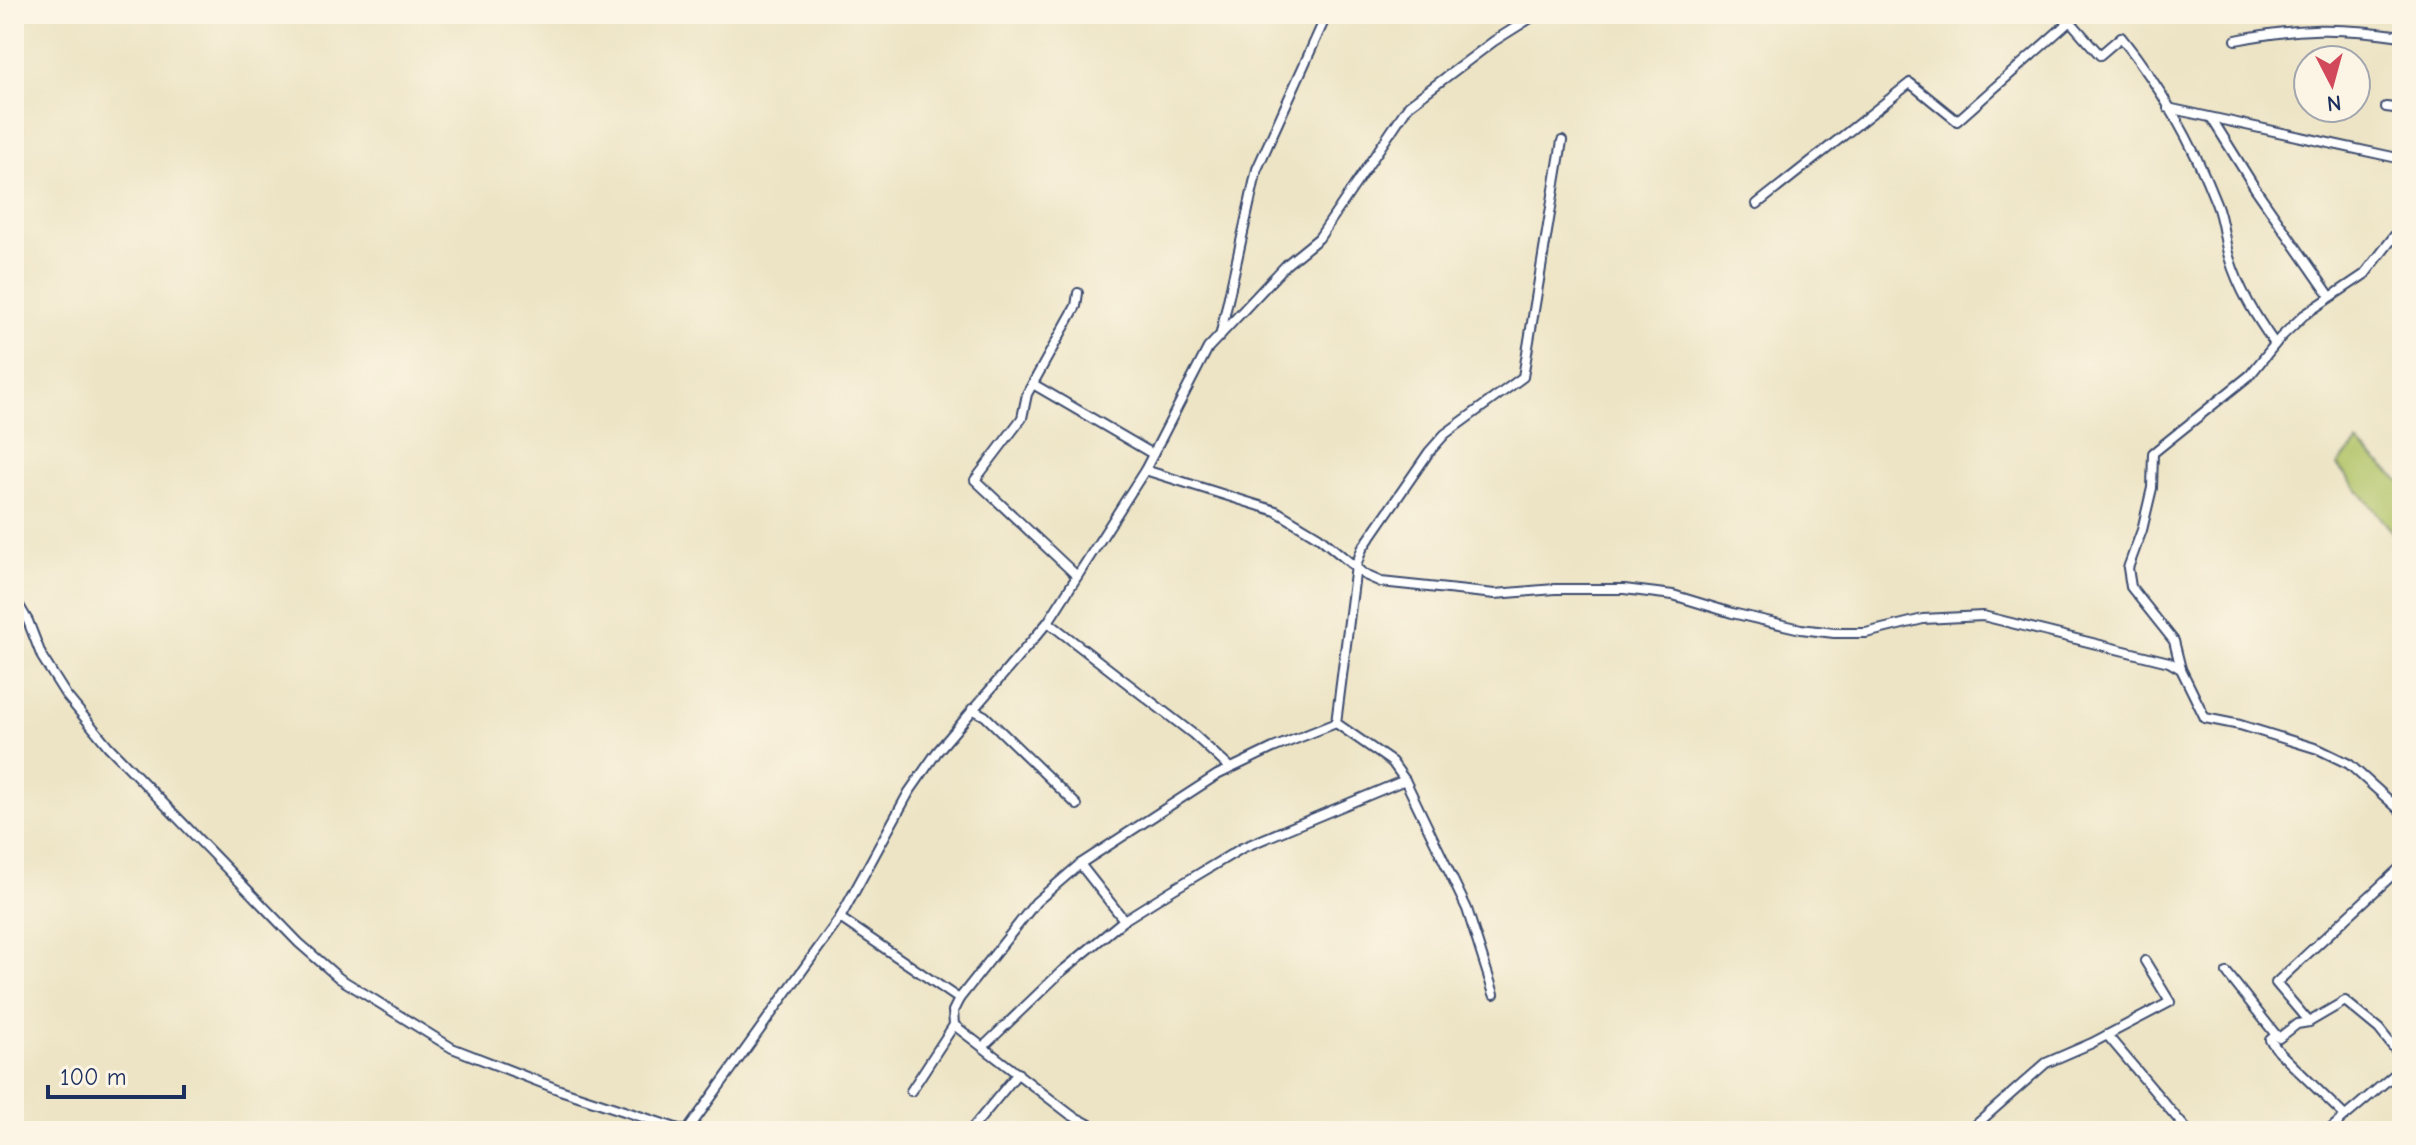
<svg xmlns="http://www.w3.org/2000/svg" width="2416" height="1145" font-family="'Comic Neue',sans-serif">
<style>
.green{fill:#afc265;stroke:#657862;stroke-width:2}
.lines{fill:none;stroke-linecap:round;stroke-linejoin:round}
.minor-casing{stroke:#3a4a6d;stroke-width:12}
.minor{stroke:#fff;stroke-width:8}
</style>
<rect width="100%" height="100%" fill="#fcf5e5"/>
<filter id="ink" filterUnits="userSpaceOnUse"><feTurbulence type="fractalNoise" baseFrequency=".0125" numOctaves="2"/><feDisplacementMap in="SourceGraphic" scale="16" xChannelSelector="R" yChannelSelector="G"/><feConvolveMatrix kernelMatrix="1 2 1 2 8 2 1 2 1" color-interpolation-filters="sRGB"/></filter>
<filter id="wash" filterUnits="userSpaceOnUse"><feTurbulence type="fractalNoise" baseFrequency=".006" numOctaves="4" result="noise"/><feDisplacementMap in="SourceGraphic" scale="32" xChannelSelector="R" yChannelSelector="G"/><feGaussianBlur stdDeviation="1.8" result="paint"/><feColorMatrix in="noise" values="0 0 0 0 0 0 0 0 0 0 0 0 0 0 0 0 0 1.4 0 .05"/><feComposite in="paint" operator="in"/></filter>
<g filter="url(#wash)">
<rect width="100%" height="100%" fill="#ede4c5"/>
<path class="green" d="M2357,443L2402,483V543L2337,465Z"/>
</g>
<g filter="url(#ink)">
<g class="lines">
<defs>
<g id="minor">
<path d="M2236,40C2298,27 2340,27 2402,36"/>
<path d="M2386,107L2402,109"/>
<path d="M2168,108L2402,159"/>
<path d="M2212,119L2255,188L2330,296"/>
<path d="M1757,204L1910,83L1957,121L2070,21L2100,55L2121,37C2160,86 2193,144 2216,203C2223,220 2224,240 2229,257C2239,290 2256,317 2275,344"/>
<path d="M1220,337L1257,169L1327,14"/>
<path d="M1033,384L1153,454"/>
<path d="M1145,470L1276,511L1319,537L1365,575L1381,582L1495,594L1555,589H1624L1673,595L1732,613L1801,629L1834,633H1866L1923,619L1983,616L2169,662L2181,669L2205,718L2240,725L2318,749L2349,764L2402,812"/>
<path d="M1077,576L975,480L1022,418L1027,394L1076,306L1078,293"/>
<path d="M14,597L28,621L42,657L66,695L108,746L299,943L339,978L452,1048L560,1090L685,1131"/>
<path d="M1048,622L1193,734L1230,768"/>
<path d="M2181,669L2174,641L2131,587L2128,568L2142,530L2152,488L2153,453L2250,375L2280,338L2304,315L2365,274L2402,226"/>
<path d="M972,709L985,716L1077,805"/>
<path d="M1080,864L1124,920"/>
<path d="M840,918L959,999L953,1011L954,1025L1071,1115L1102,1131"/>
<path d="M2227,973L2276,1035"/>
<path d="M1494,994L1467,909L1405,780L1392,762L1336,723L1356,566L1362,549L1429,452L1445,434L1523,377L1562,141"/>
<path d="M959,999L1036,902L1080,864L1217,775L1273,748L1336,723"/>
<path d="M2309,1022L2276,983L2402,866"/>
<path d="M2107,1035L2188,1131"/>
<path d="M2276,1035L2279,1038L2297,1024L2309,1022L2345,1001L2379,1029L2402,1058"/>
<path d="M2276,1035L2270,1040L2279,1052L2344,1115"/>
<path d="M984,1046L1061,972L1124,920L1172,890L1242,848L1405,780"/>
<path d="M911,1091L954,1025"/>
<path d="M687,1131L840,918L909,792L937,752L1048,622L1145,470L1208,348L1287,264L1319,238L1409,105L1494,41L1537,14"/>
<path d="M970,1131L1018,1073"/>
<path d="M1969,1131L2046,1063L2092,1043L2170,1002L2145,961"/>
<path d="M2328,1131L2402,1068"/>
</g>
</defs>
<use href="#minor" class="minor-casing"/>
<use href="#minor" class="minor"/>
</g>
</g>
<rect width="2416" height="1145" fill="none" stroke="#fcf5e5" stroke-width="48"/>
<g transform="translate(2332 84) rotate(174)"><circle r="38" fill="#fcf5e5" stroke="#a2a6af" stroke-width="2"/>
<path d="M0-6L14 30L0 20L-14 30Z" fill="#d1495b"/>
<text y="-12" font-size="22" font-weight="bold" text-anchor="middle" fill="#1b2f5e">N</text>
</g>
<path d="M48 1085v12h136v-12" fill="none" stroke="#1b2f5e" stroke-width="4"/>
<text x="60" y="1085" font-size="24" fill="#1b2f5e" stroke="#fcf5e5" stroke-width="6" paint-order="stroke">100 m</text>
</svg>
